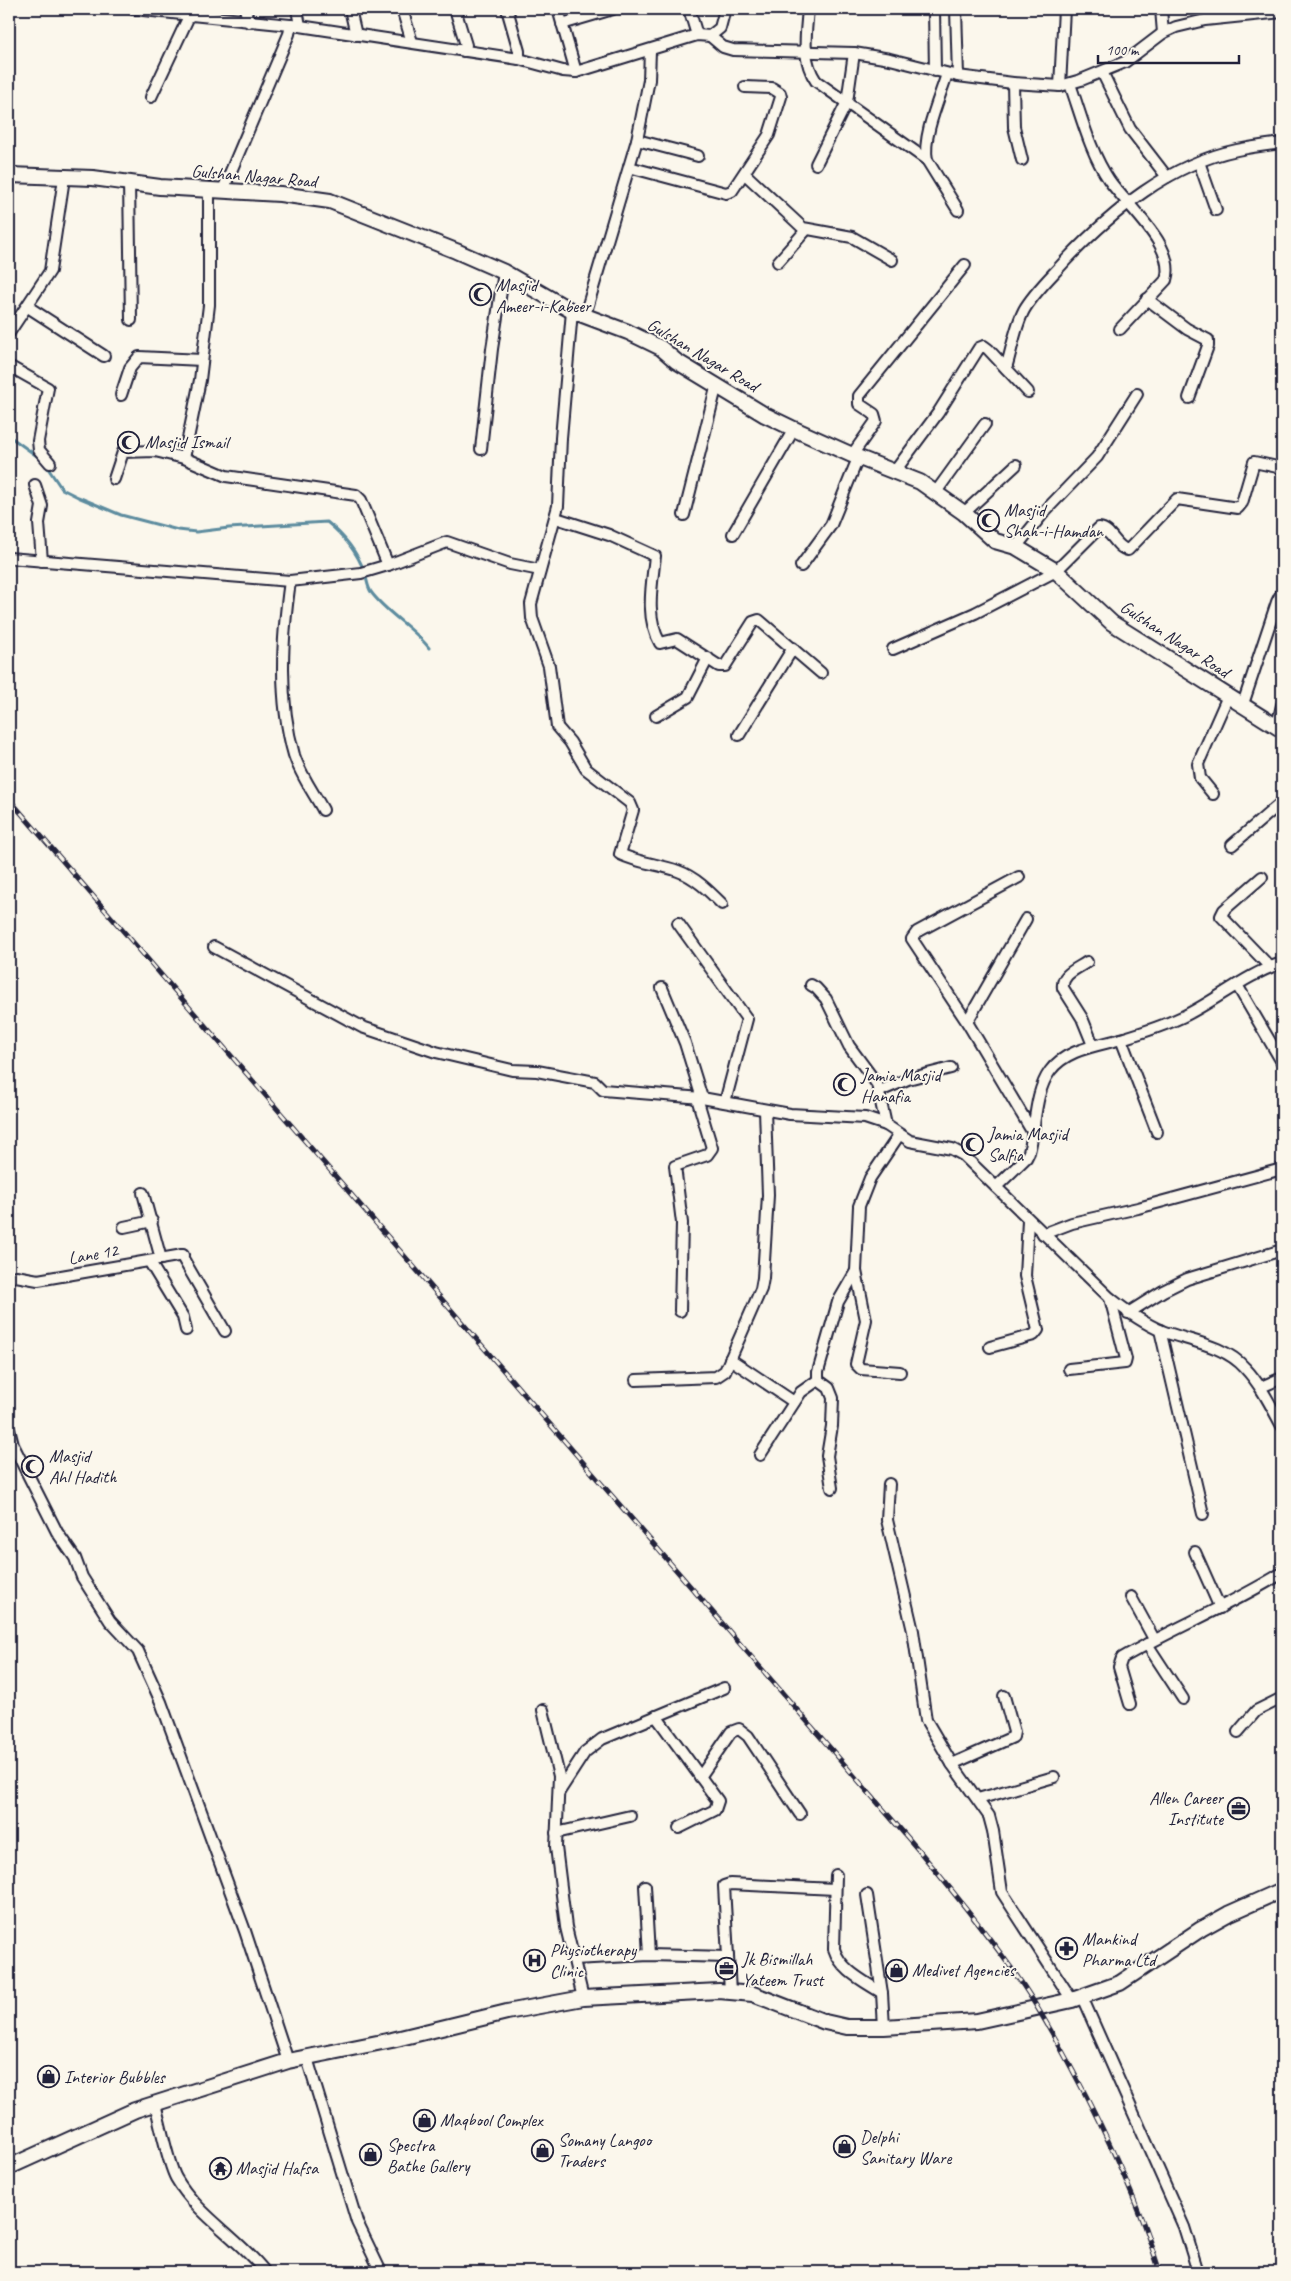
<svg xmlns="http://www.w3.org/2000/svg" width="1291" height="2281" font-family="Caveat,sans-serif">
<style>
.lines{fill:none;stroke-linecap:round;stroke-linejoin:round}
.stream{stroke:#5d8c9f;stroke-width:3}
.street-casing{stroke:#22223b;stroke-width:14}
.secondary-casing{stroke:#22223b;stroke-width:18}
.street{stroke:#fbf7ec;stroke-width:10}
.secondary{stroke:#fbf7ec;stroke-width:14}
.rail-casing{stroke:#22223b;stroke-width:5}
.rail{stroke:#fbf7ec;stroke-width:3;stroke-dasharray:9;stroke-linecap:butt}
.labels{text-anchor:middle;stroke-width:4;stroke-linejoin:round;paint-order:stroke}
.street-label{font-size:18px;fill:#22223b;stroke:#fbf7ec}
.poi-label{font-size:18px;fill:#22223b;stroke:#fbf7ec;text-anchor:start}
</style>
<rect width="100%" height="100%" fill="#fbf7ec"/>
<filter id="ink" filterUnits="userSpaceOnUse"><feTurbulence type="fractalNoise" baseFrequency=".02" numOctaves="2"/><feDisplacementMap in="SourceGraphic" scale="10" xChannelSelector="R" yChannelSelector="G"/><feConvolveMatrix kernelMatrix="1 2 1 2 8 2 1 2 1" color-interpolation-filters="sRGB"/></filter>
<g filter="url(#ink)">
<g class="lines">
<g class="stream">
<path d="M9,436L41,459"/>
<path d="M45,464L62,489L78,497L121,515L178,530L196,532L229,528L327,522C343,535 357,552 364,571C367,578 367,586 371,592C387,614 413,627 429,648"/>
</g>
<defs>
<g id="street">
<path d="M133,9L300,26L519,59L563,71L576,72L697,35L710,36L720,28L725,9"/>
<path d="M245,9L249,22"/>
<path d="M297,9L300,26"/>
<path d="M350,9L356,35"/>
<path d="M402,9L412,42"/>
<path d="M455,9L466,45L464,51"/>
<path d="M507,9L519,51V59"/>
<path d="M558,9L576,72"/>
<path d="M689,9L697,35"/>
<path d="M808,9C806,34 801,59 816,81L927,160"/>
<path d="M934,9L935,71"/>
<path d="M956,9L958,76"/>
<path d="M1161,9L1163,33"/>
<path d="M562,24L613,9"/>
<path d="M710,36L723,47L733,50L854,53L890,59L958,76L1013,83L1060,86L1081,80L1125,62L1163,33L1176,27L1205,20L1282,12"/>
<path d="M1102,72L1130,129L1167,177"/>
<path d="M947,74C940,97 922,136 927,160L958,210"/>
<path d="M1013,83L1014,127L1022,160"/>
<path d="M1070,84C1081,115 1090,152 1109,180C1126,205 1177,246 1166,280L1120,329"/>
<path d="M1060,86L1064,9"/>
<path d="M151,97L190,14"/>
<path d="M637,140L698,156"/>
<path d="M1199,162L1216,210"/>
<path d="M816,164L847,102L854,53"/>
<path d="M629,167L726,193L732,191L769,135L781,97L780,93L772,88L745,87"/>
<path d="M745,174L803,228L852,237L892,260"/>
<path d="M129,181L131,320"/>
<path d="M209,190V305L200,380L184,458L226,476L356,495L361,500L388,565"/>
<path d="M223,190L289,34L291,25"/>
<path d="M778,262L807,229"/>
<path d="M1147,299L1187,329L1208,340V346L1189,398"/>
<path d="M28,307L104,356"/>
<path d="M572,311L561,438L558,506L531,604L532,618L549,666L557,727L570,742L586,769L630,803L633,810L620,854C638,863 659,864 678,871C695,877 709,891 722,904"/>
<path d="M585,315L637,140L649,80L650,50"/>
<path d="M9,333L50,271L64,178"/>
<path d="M9,366L48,388L38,441L39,450L50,463"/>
<path d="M1006,368C1012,349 1015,327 1024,310C1035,291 1052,276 1066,260C1113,211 1169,164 1237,150C1252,147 1267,145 1282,143"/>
<path d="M121,395L130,368L139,357L202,360"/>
<path d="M481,449L492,349L504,272"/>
<path d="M852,455L876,421L874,414L859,404V396L965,265"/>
<path d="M895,471L938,413L979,348L984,346L988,349L1028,392"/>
<path d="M114,479L123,452L155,451L184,458"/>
<path d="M35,485L42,506L39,523L42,561"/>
<path d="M936,492L985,424"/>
<path d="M964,513L1016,465"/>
<path d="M684,515L717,384"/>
<path d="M556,518L609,535L655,556C652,584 645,617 660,643L677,639L719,666H725L753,622L759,620L821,673"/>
<path d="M733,534L794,429"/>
<path d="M1016,547L1045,511L1097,457L1137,394"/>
<path d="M9,558L290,581L361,573L388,565L447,542L510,564L540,570"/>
<path d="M801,566L831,525L858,458"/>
<path d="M290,581C282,638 278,699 294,755C300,774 313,792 323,810"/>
<path d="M893,649L975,613L1056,571L1099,528C1112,529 1115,548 1128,550L1177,499L1238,508L1242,503L1254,462L1282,468"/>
<path d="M1243,704L1277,602L1282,592"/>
<path d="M656,716L688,697L708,658"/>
<path d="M1277,726L1282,705"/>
<path d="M739,735L793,648"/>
<path d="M1213,794L1200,778L1198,764L1228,696"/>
<path d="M1232,845L1282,802"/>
<path d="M1019,877L917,932L912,939L967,1022L1033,1133"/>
<path d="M1262,877L1224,910L1221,916L1270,967"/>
<path d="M678,923L747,1019L725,1102"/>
<path d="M214,947L362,1027L436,1052L512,1070L537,1071L595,1082L603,1090L702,1098L790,1114L865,1118L886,1125L910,1141L952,1149L963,1155L1110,1298C1125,1310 1143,1323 1162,1331C1189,1341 1225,1345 1245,1368C1261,1385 1271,1406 1282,1426"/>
<path d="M1087,962C1077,969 1061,974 1063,988L1082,1018L1093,1045"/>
<path d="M811,985L816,988L826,999L849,1046L877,1084L886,1125"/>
<path d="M1237,985L1282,1062"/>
<path d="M662,988L685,1043L702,1098"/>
<path d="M967,1022L1026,919"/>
<path d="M1121,1039L1157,1132"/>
<path d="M880,1091L908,1079L951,1068"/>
<path d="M899,1135L870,1178L859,1206L856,1271L866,1320L856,1364L861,1369L900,1372"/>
<path d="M996,1187L1026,1158L1029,1152C1036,1127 1034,1093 1050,1071C1066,1049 1097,1046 1121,1039C1141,1033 1163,1026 1182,1017C1216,1001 1246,974 1282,963"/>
<path d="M143,1193L161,1259"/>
<path d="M124,1227L152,1221"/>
<path d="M1043,1234L1072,1223L1138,1208L1282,1169"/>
<path d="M181,1255L225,1331"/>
<path d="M149,1261L183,1317L186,1330"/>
<path d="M9,1278L16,1276L38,1280L183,1255"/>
<path d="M680,1311L682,1223L675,1166L707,1155L712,1148L697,1098"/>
<path d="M1128,1313L1163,1291L1187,1279L1282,1250"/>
<path d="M1160,1330L1203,1514"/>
<path d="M990,1347L1034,1335L1038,1330L1025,1276L1028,1220"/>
<path d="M730,1359L794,1402"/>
<path d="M1069,1369L1125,1363L1126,1359L1110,1298"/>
<path d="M636,1380L716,1377L725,1371L761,1289L763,1278L768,1195L765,1110"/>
<path d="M1261,1387L1282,1378"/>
<path d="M9,1429L13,1445L57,1532L75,1558L82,1577L110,1621L138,1651L161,1702L245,1931L288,2061"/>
<path d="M760,1455L801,1392L818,1380"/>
<path d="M889,1484L887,1520L913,1631L926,1720L952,1764L989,1816L993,1831L1002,1892L1072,2000"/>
<path d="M832,1488L827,1456L832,1426L833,1398L829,1388L818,1380V1372L838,1302L856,1271"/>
<path d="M1195,1552L1220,1608"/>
<path d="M1131,1597L1154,1639"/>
<path d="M1147,1644L1183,1699"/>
<path d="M1130,1704L1119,1667L1122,1658C1174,1628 1231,1605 1282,1573"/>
<path d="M543,1710L559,1776L556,1847L566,1927L583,1998"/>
<path d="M656,1716L718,1801L715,1810L679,1828"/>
<path d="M1238,1732L1256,1711L1282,1698"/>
<path d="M952,1764L1013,1737L1014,1732L1004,1696"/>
<path d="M700,1777L731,1732L739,1729L748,1736L800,1814"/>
<path d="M559,1792L585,1752L602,1739L724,1688"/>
<path d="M978,1799L1054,1777"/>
<path d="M556,1833L630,1816"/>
<path d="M836,1875L834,1949C841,1971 864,1981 882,1993"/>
<path d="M645,1886L649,1955"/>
<path d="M867,1895L882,1993L884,2027"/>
<path d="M574,1959L649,1955L728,1957"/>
<path d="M730,1992L724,1886L730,1884L835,1889"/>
<path d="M1082,1997L1184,2227L1198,2272"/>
<path d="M307,2058L357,2222L381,2272"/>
<path d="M155,2104C160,2122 168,2164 176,2178C198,2216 239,2238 265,2272"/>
</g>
<g id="secondary">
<path d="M9,175L93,178L160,187L280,194L330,201L456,251L504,272L572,311L628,332L661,348L676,361L765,415L794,429L852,455L920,482L964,513L995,541L1016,547L1056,571L1112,623L1282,730"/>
<path d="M9,2167L135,2110L288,2061L392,2040L507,2012L583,1998L719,1991L753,1994L825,2022L847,2027H884L977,2021L1072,2000L1120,1983L1201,1929L1228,1914L1282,1890"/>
</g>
</defs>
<use href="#street" class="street-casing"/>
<use href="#secondary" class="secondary-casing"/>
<use href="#street" class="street"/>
<use href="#secondary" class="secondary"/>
<defs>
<path id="rail" d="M9,799L921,1853C956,1895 990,1937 1021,1982C1040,2010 1057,2041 1073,2071C1108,2136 1138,2202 1160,2272"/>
</defs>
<use href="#rail" class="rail-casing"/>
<use href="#rail" class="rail"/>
</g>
</g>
<defs>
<symbol id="mosque-ring" viewBox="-11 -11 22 22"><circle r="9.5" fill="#fbf7ec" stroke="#22223b" stroke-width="1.5"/><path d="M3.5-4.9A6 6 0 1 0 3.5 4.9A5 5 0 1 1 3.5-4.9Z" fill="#22223b"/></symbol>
<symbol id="office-ring" viewBox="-11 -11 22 22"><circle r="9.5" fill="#fbf7ec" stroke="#22223b" stroke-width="1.5"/><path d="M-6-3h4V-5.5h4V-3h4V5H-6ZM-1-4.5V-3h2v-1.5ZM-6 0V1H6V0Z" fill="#22223b"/></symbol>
<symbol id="pharmacy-ring" viewBox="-11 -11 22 22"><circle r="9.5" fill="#fbf7ec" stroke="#22223b" stroke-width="1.5"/><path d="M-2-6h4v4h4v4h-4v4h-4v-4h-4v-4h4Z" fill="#22223b"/></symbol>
<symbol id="hospital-ring" viewBox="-11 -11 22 22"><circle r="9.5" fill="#fbf7ec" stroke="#22223b" stroke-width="1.5"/><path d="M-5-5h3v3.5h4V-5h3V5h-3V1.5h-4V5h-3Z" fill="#22223b"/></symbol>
<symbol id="shop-ring" viewBox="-11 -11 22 22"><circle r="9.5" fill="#fbf7ec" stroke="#22223b" stroke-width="1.5"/><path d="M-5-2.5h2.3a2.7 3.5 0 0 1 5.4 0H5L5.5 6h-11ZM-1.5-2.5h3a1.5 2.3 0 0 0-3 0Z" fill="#22223b"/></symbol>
<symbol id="temple-ring" viewBox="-11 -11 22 22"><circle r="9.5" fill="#fbf7ec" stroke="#22223b" stroke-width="1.5"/><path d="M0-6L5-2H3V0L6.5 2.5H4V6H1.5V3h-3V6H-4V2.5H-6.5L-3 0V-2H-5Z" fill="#22223b"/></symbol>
</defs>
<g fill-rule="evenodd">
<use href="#mosque-ring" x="468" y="282" width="25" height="25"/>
<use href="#mosque-ring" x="116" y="430" width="25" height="25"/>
<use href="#mosque-ring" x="976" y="508" width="25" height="25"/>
<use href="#mosque-ring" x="832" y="1072" width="25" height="25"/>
<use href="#mosque-ring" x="960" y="1132" width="25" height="25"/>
<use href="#mosque-ring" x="20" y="1454" width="25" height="25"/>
<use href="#office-ring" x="1226" y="1796" width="25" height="25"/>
<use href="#pharmacy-ring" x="1054" y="1936" width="25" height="25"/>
<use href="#hospital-ring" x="522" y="1948" width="25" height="25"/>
<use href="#office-ring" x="714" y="1956" width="25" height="25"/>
<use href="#shop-ring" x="884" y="1958" width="25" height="25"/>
<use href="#shop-ring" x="36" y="2064" width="25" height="25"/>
<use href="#shop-ring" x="412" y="2108" width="25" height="25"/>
<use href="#shop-ring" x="832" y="2134" width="25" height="25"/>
<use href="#shop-ring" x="530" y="2138" width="25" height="25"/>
<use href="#shop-ring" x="358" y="2142" width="25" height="25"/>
<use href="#temple-ring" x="208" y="2156" width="25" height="25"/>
</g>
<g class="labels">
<g class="street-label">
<text transform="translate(254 176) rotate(5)" y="6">Gulshan Nagar Road</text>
<text transform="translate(703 355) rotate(31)" y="6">Gulshan Nagar Road</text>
<text transform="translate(1175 639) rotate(33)" y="6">Gulshan Nagar Road</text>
<text transform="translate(93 1254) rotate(-10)" y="6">Lane 12</text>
</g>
<g class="poi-label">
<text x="496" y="291">Masjid<tspan x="496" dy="21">Ameer-i-Kabeer</tspan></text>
<text x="145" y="448">Masjid Ismail</text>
<text x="1004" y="516">Masjid<tspan x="1004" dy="21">Shah-i-Hamdan</tspan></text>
<text x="861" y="1081">Jamia Masjid<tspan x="861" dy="21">Hanafia</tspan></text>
<text x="988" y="1140">Jamia Masjid<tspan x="988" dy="21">Salfia</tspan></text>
<text x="49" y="1462">Masjid<tspan x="49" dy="21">Ahl Hadith</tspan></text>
<text x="1223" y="1804" text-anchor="end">Allen Career<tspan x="1223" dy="21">Institute</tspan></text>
<text x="1082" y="1945">Mankind<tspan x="1082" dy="21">Pharma Ltd</tspan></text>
<text x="550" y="1956">Physiotherapy<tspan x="550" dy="21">Clinic</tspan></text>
<text x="742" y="1965">Jk Bismillah<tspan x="742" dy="21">Yateem Trust</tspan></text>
<text x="912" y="1976">Medivet Agencies</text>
<text x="64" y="2083">Interior Bubbles</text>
<text x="440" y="2126">Maqbool Complex</text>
<text x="860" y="2143">Delphi<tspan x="860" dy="21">Sanitary Ware</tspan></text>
<text x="558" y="2146">Somany Langoo<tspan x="558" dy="21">Traders</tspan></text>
<text x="387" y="2151">Spectra<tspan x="387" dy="21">Bathe Gallery</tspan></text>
<text x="236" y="2174">Masjid Hafsa</text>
</g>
</g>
<rect width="1291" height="2281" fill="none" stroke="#fbf7ec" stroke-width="30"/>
<rect x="15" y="15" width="1261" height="2251" fill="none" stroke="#22223b" stroke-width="2" filter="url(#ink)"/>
<path d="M1098 55v8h141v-8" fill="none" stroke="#22223b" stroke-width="2.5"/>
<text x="1106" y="55" font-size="15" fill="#22223b" stroke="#fbf7ec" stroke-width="4" paint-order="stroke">100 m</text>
</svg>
